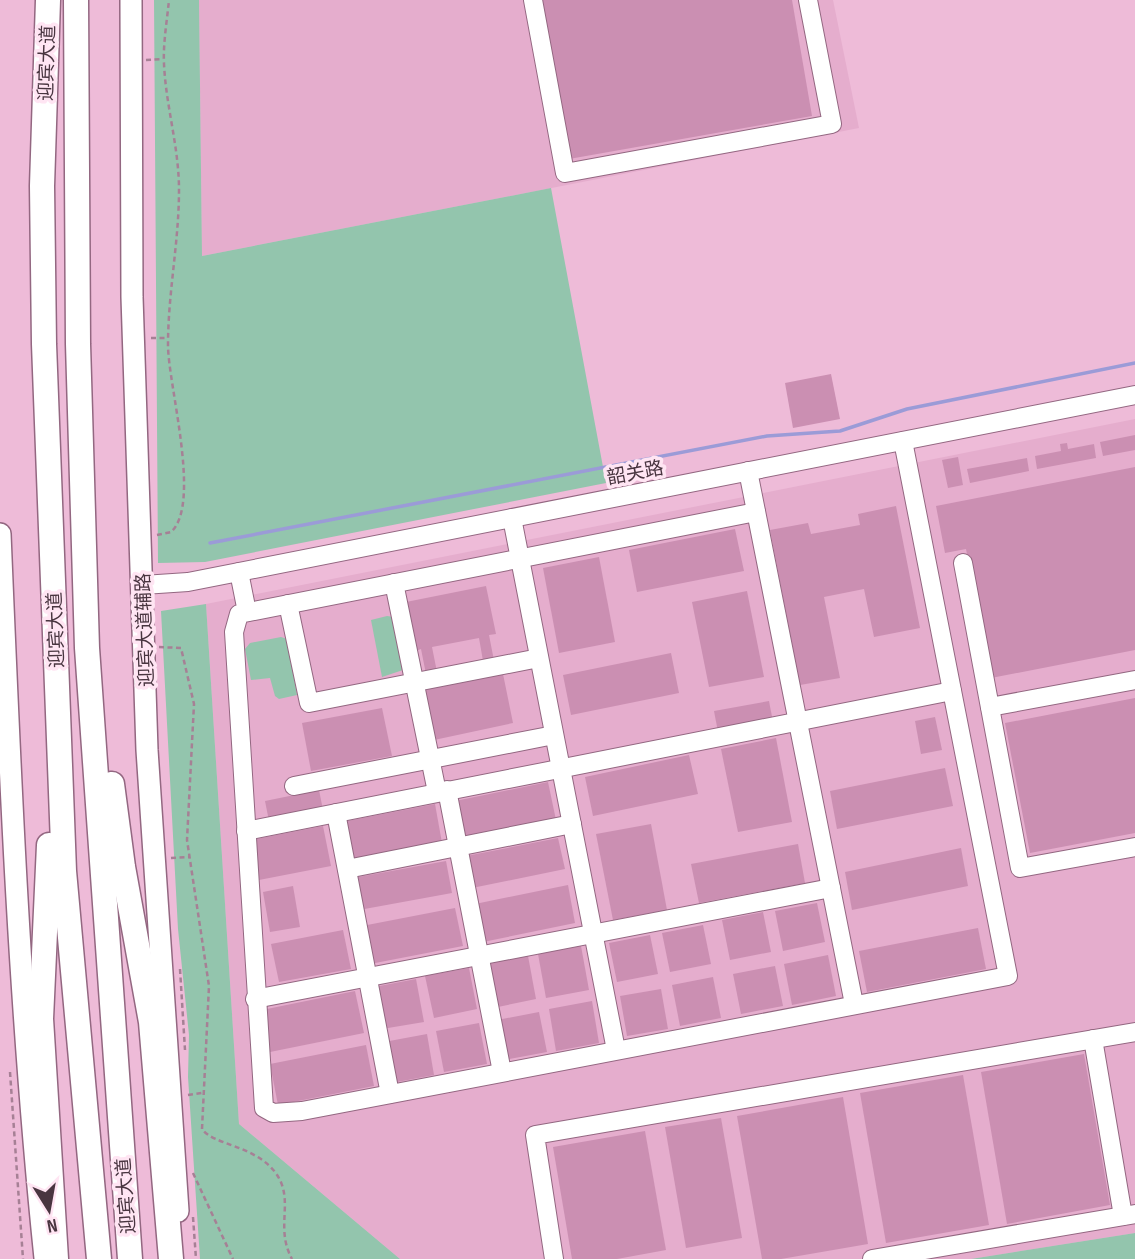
<svg xmlns="http://www.w3.org/2000/svg" width="1135" height="1259" font-family="'Sofia Sans Condensed','Noto Sans SC',sans-serif">
<style>
.built{fill:#e5adcd}
.green{fill:#93c5ad}
.lines{fill:none;stroke-linecap:round;stroke-linejoin:round}
.stream{stroke:#9b9bd7;stroke-width:3.5}
.building{fill:#cb8fb2;fill-rule:evenodd}
.minor-casing{stroke:#936781;stroke-width:20}
.major-casing{stroke:#936781;stroke-width:24}
.highway-casing{stroke:#936781;stroke-width:27}
.path{stroke:#a68095;stroke-width:2.5;stroke-dasharray:5 3.5;stroke-linecap:butt}
.minor{stroke:#fff;stroke-width:18}
.major{stroke:#fff;stroke-width:21}
.highway{stroke:#fff;stroke-width:24}
.labels{text-anchor:middle;stroke-width:7;stroke-linejoin:round;paint-order:stroke}
.street-label{font-size:19px;fill:#493540;stroke:#ffe5f3}
</style>
<rect width="100%" height="100%" fill="#eebbd8"/>
<g class="built">
<path d="M199,0H833L859,128L202,256Z"/>
<path d="M1135,419V1233L971,1259H400L239,1124L206,604Z"/>
</g>
<g class="green">
<path d="M154,0H199L202,256L551,188L606,483L205,562L158,563Z"/>
<path d="M206,604L239,1124L400,1259H200L188,1077L189,1035L178,929L161,611Z"/>
<path d="M387,616L394,617L403,670L382,677L371,620Z"/>
<path d="M281,637L287,639L297,695L279,699L275,696L270,678L251,680L245,649L250,643Z"/>
<path d="M1135,1233V1259H971Z"/>
</g>
<g class="lines">
<path class="stream" d="M210,543L767,436L840,431L907,409L1135,363"/>
</g>
<g class="building">
<path d="M541,0H792L812,116L569,159Z"/>
<path d="M831,374L840,419L793,428L785,383Z"/>
<path d="M1135,435V450L1103,456L1100,442Z"/>
<path d="M1067,443L1068,449L1094,444L1096,458L1037,469L1035,456L1061,451L1060,444Z"/>
<path d="M958,457L963,485L948,488L942,460Z"/>
<path d="M1027,458L1029,471L970,483L967,469Z"/>
<path d="M1135,467V650L991,678L966,549L945,553L936,506Z"/>
<path d="M896,506L920,628L874,637L864,589L824,597L840,678L800,685L770,530L808,523L811,534L860,525L858,514Z"/>
<path d="M735,529L744,571L637,592L629,550Z"/>
<path d="M599,557L615,642L559,653L543,568Z"/>
<path d="M486,586L496,634L489,635L497,676L503,674L513,723L434,740L424,691L429,689L421,649L416,651L406,602ZM479,638L486,678L440,687L432,647Z"/>
<path d="M747,591L764,677L709,687L692,602Z"/>
<path d="M671,653L679,693L571,715L563,675Z"/>
<path d="M1135,698V833L1030,853L1005,723Z"/>
<path d="M769,701L773,722L718,732L714,711Z"/>
<path d="M382,708L392,756L311,771L302,723Z"/>
<path d="M935,717L942,750L921,754L915,721Z"/>
<path d="M776,738L792,822L738,832L721,749Z"/>
<path d="M689,755L698,794L593,816L585,777Z"/>
<path d="M945,768L953,806L837,829L830,791Z"/>
<path d="M548,782L556,820L463,839L455,801Z"/>
<path d="M319,790L323,810L269,821L265,801Z"/>
<path d="M435,804L442,843L350,861L342,822Z"/>
<path d="M651,824L667,910L613,920L596,834Z"/>
<path d="M323,826L331,866L259,880L251,840Z"/>
<path d="M558,838L565,869L472,888L466,856Z"/>
<path d="M798,844L805,883L699,903L691,864Z"/>
<path d="M961,848L968,886L852,910L845,872Z"/>
<path d="M446,861L452,893L359,910L353,878Z"/>
<path d="M568,885L575,923L483,942L475,904Z"/>
<path d="M293,886L300,927L270,932L263,892Z"/>
<path d="M817,903L825,942L783,951L775,911Z"/>
<path d="M455,908L463,946L370,964L362,926Z"/>
<path d="M763,912L771,952L730,960L722,920Z"/>
<path d="M703,925L711,964L670,972L662,933Z"/>
<path d="M978,928L986,969L867,992L859,951Z"/>
<path d="M343,930L351,969L279,982L271,944Z"/>
<path d="M650,935L658,974L617,982L609,943Z"/>
<path d="M581,946L589,990L546,998L538,954Z"/>
<path d="M828,955L836,996L792,1005L784,964Z"/>
<path d="M528,956L536,999L493,1008L485,964Z"/>
<path d="M775,966L783,1006L741,1014L733,974Z"/>
<path d="M469,968L477,1009L434,1018L425,976Z"/>
<path d="M713,977L721,1018L680,1026L672,985Z"/>
<path d="M416,979L424,1022L382,1029L374,987Z"/>
<path d="M661,989L668,1029L627,1036L620,996Z"/>
<path d="M355,991L364,1033L270,1052L262,1010Z"/>
<path d="M592,1001L599,1043L556,1051L549,1009Z"/>
<path d="M539,1012L547,1052L504,1060L497,1020Z"/>
<path d="M479,1023L487,1064L444,1072L436,1031Z"/>
<path d="M427,1034L434,1075L392,1083L384,1042Z"/>
<path d="M366,1045L374,1086L278,1105L270,1064Z"/>
<path d="M1084,1054L1110,1205L1007,1224L981,1072Z"/>
<path d="M963,1075L989,1225L886,1243L860,1093Z"/>
<path d="M843,1097L868,1244L781,1259H762L737,1116Z"/>
<path d="M721,1118L742,1238L686,1248L665,1127Z"/>
<path d="M645,1131L666,1250L617,1259H572L553,1147Z"/>
</g>
<g class="lines">
<defs>
<g id="minor">
<path d="M533,0L565,173L832,124L808,0"/>
<path d="M748,471L854,1004"/>
<path d="M756,512L239,614L234,632L264,1108L273,1113L302,1111L1008,976L903,441"/>
<path d="M512,518L616,1050"/>
<path d="M963,563L1020,868L1135,847"/>
<path d="M239,572L247,612"/>
<path d="M394,583L437,792"/>
<path d="M143,585L188,582L1135,395"/>
<path d="M288,604L309,703L539,658"/>
<path d="M990,707L1135,680"/>
<path d="M294,786L554,735"/>
<path d="M447,790L502,1072"/>
<path d="M336,813L390,1094"/>
<path d="M246,831L952,691"/>
<path d="M347,869L572,824"/>
<path d="M255,999L831,888"/>
<path d="M1093,1039L1123,1216"/>
<path d="M554,1259L535,1135L1135,1032"/>
<path d="M872,1259L1135,1214"/>
</g>
<g id="major">
<path d="M131,0L132,297L147,750L178,1211"/>
<path d="M0,534C10,776 20,1017 45,1258"/>
</g>
<g id="highway">
<path d="M48,0L42,186L44,344L64,871L99,1259"/>
<path d="M76,0L78,344L87,648L130,1259"/>
<path d="M112,784L123,867L151,1022L171,1259"/>
<path d="M49,845L41,1019L56,1259"/>
</g>
</defs>
<use href="#minor" class="minor-casing"/>
<use href="#major" class="major-casing"/>
<use href="#highway" class="highway-casing"/>
<g class="path">
<path d="M146,60L163,59"/>
<path d="M151,338H168"/>
<path d="M157,535L171,532C202,504 168,385 168,345C168,293 179,242 179,190C179,147 166,107 164,64C163,43 167,21 169,0"/>
<path d="M159,647L181,648L194,704L187,840L209,986L202,1129C213,1145 254,1145 275,1172C296,1200 274,1226 292,1259"/>
<path d="M171,858L189,857"/>
<path d="M180,969L185,1050"/>
<path d="M10,1072L23,1259"/>
<path d="M188,1095L202,1093"/>
<path d="M193,1173L233,1259"/>
<path d="M193,1217L196,1259"/>
</g>
<use href="#minor" class="minor"/>
<use href="#major" class="major"/>
<use href="#highway" class="highway"/>
</g>
<g class="labels">
<g class="street-label">
<text transform="translate(46 63) rotate(-88)" y="7">迎宾大道</text>
<text transform="translate(635 472) rotate(-11)" y="7">韶关路</text>
<text transform="translate(55 630) rotate(-92)" y="7">迎宾大道</text>
<text transform="translate(144 630) rotate(-92)" y="7">迎宾大道辅路</text>
<text transform="translate(125 1196) rotate(-94)" y="7">迎宾大道</text>
</g>
</g>
<g transform="translate(49 1210) rotate(169)" stroke="#ffe5f3" stroke-width="5" paint-order="stroke">
<path d="M0-5L12 26L0 18L-12 26Z" fill="#493540"/>
<text y="-10" font-size="19" font-weight="bold" text-anchor="middle" fill="#493540">N</text>
</g>
</svg>
